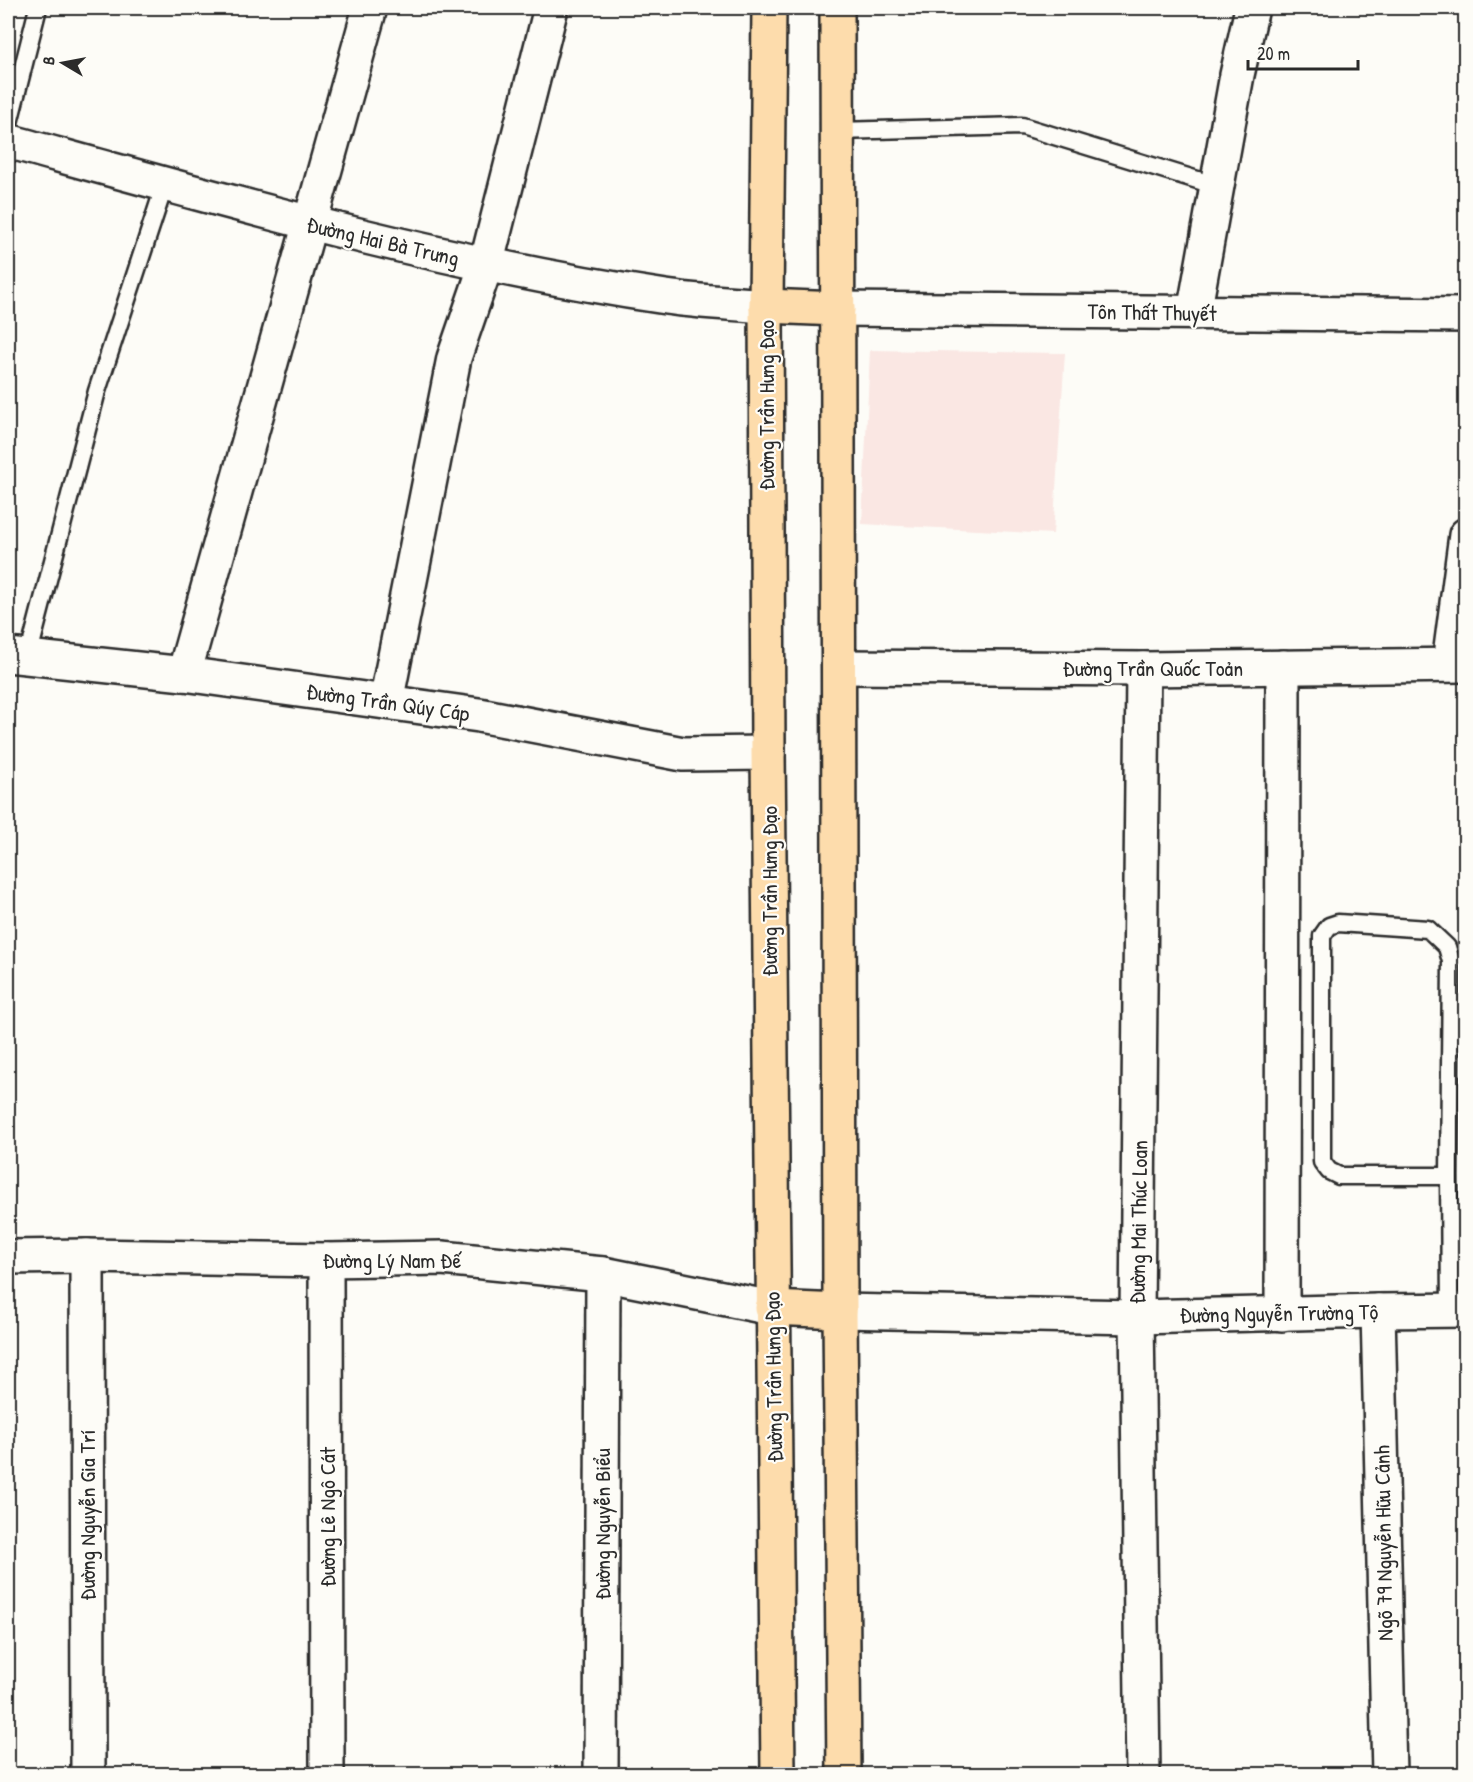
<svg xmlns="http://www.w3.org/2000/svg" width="1473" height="1782" font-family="'Patrick Hand',sans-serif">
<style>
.built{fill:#fae7e3}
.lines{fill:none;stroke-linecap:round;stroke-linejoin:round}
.service-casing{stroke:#2b2b2b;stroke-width:21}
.minor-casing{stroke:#2b2b2b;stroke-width:38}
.tertiary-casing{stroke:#2b2b2b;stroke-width:38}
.primary-casing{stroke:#2b2b2b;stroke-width:38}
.service{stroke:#fdfcf7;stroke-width:16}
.minor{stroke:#fdfcf7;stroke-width:33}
.tertiary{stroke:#fdfcf7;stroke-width:33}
.primary{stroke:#fddcac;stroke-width:33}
.labels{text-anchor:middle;stroke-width:4.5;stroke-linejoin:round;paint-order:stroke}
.street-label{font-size:22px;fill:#2b2b2b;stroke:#fdfcf7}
</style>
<rect width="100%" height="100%" fill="#fdfcf7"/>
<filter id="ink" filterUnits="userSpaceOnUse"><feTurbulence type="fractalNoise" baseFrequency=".0167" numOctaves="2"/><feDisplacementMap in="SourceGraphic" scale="12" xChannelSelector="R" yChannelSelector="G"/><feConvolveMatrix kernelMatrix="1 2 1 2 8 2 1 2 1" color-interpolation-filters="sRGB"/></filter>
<g filter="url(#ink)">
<path class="built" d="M870,350L1065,353L1053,534L862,524Z"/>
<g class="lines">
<defs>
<g id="service">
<path d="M8,127L38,8"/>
<path d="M838,131L1022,126L1217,186"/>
<path d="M28,657L97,391L165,184"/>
<path d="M1449,1176H1339L1329,1171L1322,1162V936L1329,926L1338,923L1428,929L1447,947L1451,961L1449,1176L1450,1310"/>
</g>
<g id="minor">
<path d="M838,309L1466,315"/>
<path d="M1194,313L1237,75L1252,8"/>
<path d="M8,655L184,674L479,715L683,754L768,753"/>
<path d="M1449,664L1466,535"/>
<path d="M840,667L1143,669L1466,665"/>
<path d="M184,674L370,8"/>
<path d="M386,702L454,358L486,265L551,8"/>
<path d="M87,1256L88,1774"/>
<path d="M326,1260L327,1774"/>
<path d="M840,1311L1137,1317L1378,1311L1466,1310"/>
<path d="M1378,1311L1389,1774"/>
<path d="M1282,1314L1283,667"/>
<path d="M601,1774L603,1274"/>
<path d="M1143,1774L1137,1317L1143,669"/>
</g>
<g id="tertiary">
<path d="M8,141C225,201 443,264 666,297C699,302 733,303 766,306"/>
<path d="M8,1257L87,1256L326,1260L442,1258L603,1274L772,1308"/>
</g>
<g id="primary">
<path d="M769,8L766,306L768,753L778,1774"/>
<path d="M837,8L840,1311L844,1774"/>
<path d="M766,306L838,309"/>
<path d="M772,1308L840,1311"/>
</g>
</defs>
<use href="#service" class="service-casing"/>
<use href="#minor" class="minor-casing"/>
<use href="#tertiary" class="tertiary-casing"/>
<use href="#primary" class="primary-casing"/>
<use href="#service" class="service"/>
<use href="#minor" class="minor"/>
<use href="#tertiary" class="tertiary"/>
<use href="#primary" class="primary"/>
</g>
</g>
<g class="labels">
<g class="street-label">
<text transform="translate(383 241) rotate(13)" y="8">Đường Hai Bà Trưng</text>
<text transform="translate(1152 312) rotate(1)" y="8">Tôn Thất Thuyết</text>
<text transform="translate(766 405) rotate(-90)" y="8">Đường Trần Hưng Đạo</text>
<text x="1153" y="676">Đường Trần Quốc Toản</text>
<text transform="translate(388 702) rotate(8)" y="8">Đường Trần Qúy Cáp</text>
<text transform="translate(769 891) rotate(-90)" y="8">Đường Trần Hưng Đạo</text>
<text transform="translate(1138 1222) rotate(-89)" y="8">Đường Mai Thúc Loan</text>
<text x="392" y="1268">Đường Lý Nam Đế</text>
<text transform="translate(1279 1313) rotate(-1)" y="8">Đường Nguyễn Trường Tộ</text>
<text transform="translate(773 1377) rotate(-91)" y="8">Đường Trần Hưng Đạo</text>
<text transform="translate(87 1515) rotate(-90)" y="8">Đường Nguyễn Gia Trí</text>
<text transform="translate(327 1517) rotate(-90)" y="8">Đường Lê Ngô Cát</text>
<text transform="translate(602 1524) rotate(-90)" y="8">Đường Nguyễn Biểu</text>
<text transform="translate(1383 1543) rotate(-91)" y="8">Ngõ 79 Nguyễn Hữu Cảnh</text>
</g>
</g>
<rect width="1473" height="1782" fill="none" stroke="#fdfcf7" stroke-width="30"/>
<rect x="15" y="15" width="1443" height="1752" fill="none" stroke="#2b2b2b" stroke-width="2" filter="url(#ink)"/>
<g transform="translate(63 63) rotate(280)" stroke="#fdfcf7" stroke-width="4.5" paint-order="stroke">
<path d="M0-4.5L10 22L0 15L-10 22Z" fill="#2b2b2b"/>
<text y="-9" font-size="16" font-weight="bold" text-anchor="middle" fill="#2b2b2b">B</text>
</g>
<path d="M1248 60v9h110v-9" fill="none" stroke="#2b2b2b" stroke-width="3"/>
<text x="1257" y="60" font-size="18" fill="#2b2b2b" stroke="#fdfcf7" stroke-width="4.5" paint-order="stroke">20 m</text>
</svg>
